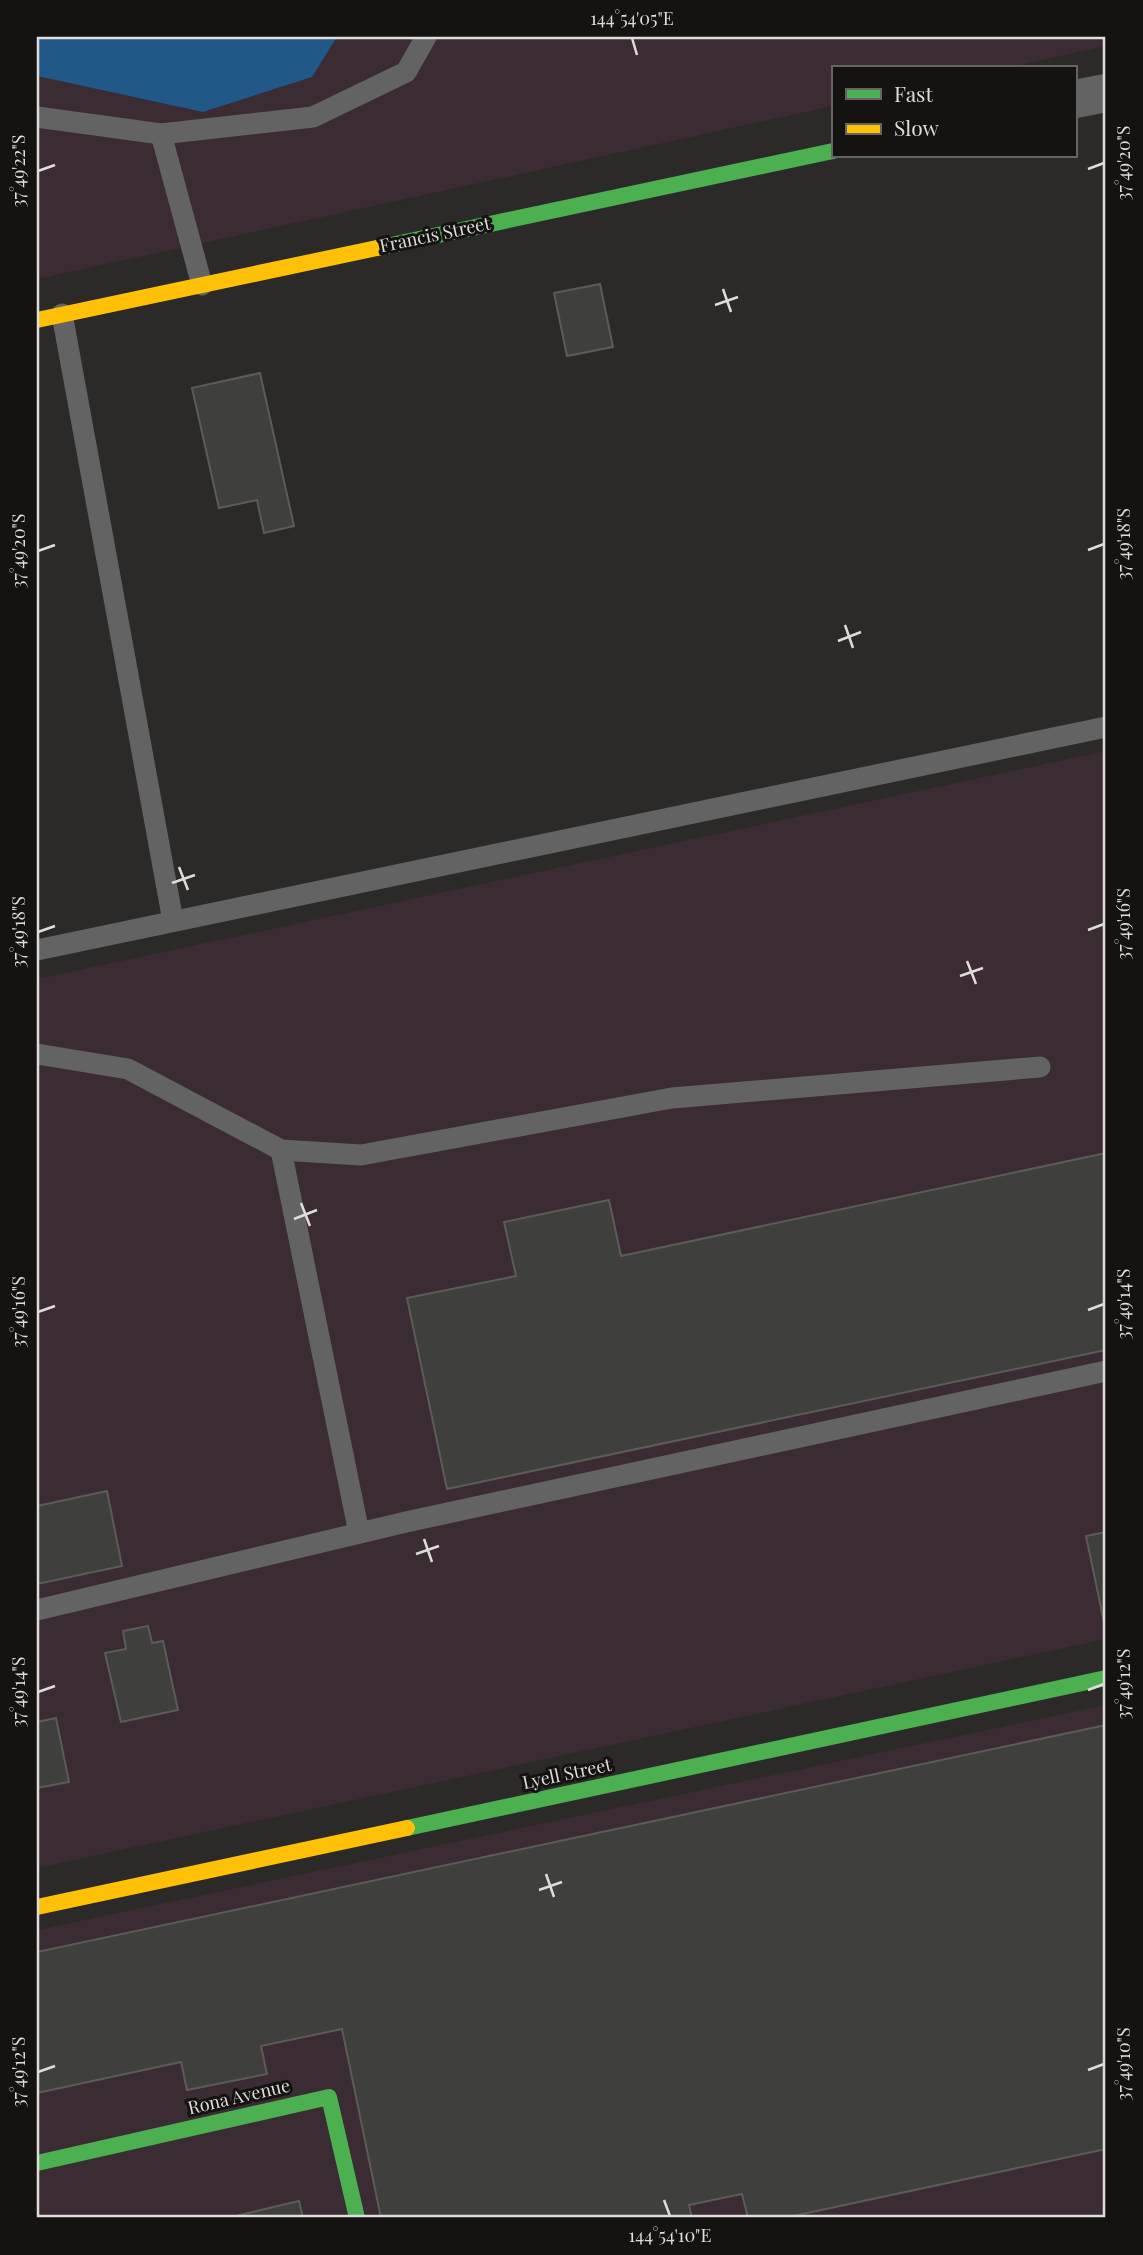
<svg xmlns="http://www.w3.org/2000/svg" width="1143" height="2255" font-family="'Playfair Display',serif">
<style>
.industrial{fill:#3b2c33}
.water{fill:#215887}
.building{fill:#3f3f3d;stroke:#5c5b59;stroke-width:2}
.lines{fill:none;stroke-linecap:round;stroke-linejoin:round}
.lane{stroke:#646363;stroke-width:21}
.street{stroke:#646363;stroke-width:38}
.fast{stroke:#4caf50;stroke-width:16}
.slow{stroke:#ffc107;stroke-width:16}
.ticks{fill:none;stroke:#deddda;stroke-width:2.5}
.labels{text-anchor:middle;stroke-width:6;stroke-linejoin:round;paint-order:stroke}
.street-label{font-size:18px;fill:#deddda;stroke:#141312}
.neatline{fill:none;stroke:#deddda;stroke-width:2.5}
.ticks-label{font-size:18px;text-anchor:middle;fill:#deddda}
</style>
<rect width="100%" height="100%" fill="#2b2a28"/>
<g class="industrial">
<path d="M337,37H1106V46L1006,68H833V106L37,279V76L203,112L312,77Z"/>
<path d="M1106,751V1639L37,1868V979Z"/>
<path d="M1106,1705V2218H37V1930Z"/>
</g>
<path class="water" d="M37,37H337L312,77L203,112L37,76Z"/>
<g class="building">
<path d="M600,284L613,347L567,356L554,293Z"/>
<path d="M260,373L294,526L264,533L257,500L219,508L192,388Z"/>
<path d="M1106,1153V1350L447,1489L407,1298L516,1276L504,1222L609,1200L621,1256Z"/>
<path d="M107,1491L122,1566L37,1584V1506Z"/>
<path d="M1106,1532V1632L1086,1536Z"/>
<path d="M148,1626L152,1643L163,1641L178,1710L121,1722L105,1653L126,1649L123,1631Z"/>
<path d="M56,1718L69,1782L37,1788V1722Z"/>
<path d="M1106,1725V2149L784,2218H748L742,2194L689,2205L692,2218H381L342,2029L261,2046L267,2074L187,2090L181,2062L37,2093V1952Z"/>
<path d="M299,2201L303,2218H227Z"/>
</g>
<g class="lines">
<g class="lane">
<path d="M37,117L161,134L313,117L406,72L426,37"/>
<path d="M161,134L202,285"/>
<path d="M62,314L173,921"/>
<path d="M37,950L1106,727"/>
<path d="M37,1054L128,1069L281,1150L361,1155L672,1098L1040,1067"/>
<path d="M281,1150L359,1533"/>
<path d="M37,1610L406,1522L1106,1371"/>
</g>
<path class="street" d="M1075,99L1106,93"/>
<g class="fast">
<path d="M377,248L833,151"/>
<path d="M407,1828L1106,1678"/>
<path d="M37,2163L329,2097L357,2218"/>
</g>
<g class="slow">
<path d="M37,320L377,248"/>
<path d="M37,1907L407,1828"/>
</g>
</g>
<path class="ticks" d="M632,38L637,55M1088,169L1104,163M38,171L55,165M723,289L731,312M715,305L738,297M1088,550L1104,544M38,551L55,545M845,625L853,648M838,641L861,632M179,867L188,890M172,883L195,875M1088,930L1104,924M38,932L55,926M967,961L976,984M960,976L983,968M301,1203L310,1226M294,1219L317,1210M1088,1310L1104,1304M38,1312L55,1306M424,1539L432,1562M416,1554L439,1546M1088,1690L1104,1684M38,1692L55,1686M546,1874L554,1897M539,1890L562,1882M1088,2070L1104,2064M38,2072L55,2066M664,2200L670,2216"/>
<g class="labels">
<g class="street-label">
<text transform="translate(435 235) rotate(-12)" y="6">Francis Street</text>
<text transform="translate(567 1774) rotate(-12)" y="6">Lyell Street</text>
<text transform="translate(239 2097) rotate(-13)" y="6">Rona Avenue</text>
</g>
</g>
<rect width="1143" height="2255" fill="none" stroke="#141312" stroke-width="77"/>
<rect x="832" y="66" width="245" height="91" fill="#141312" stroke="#656462" stroke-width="2"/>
<rect x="846" y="89" width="35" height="10" fill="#4caf50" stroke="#656462" stroke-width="2"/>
<text x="894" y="102" font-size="21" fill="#deddda">Fast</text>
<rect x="846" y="124" width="35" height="10" fill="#ffc107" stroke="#656462" stroke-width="2"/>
<text x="894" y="136" font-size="21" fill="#deddda">Slow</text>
<rect x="38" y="38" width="1066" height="2178" class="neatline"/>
<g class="ticks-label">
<text x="632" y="25">144°54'05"E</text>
<text transform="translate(1124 163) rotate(-90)" y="6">37°49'20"S</text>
<text transform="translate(19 171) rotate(-90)" y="6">37°49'22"S</text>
<text transform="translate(1124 544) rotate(-90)" y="6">37°49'18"S</text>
<text transform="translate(19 551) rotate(-90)" y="6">37°49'20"S</text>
<text transform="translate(1124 924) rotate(-90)" y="6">37°49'16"S</text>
<text transform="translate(19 932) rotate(-90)" y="6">37°49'18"S</text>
<text transform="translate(1124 1304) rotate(-90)" y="6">37°49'14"S</text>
<text transform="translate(19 1312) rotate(-90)" y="6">37°49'16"S</text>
<text transform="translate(1124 1684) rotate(-90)" y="6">37°49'12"S</text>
<text transform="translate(19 1692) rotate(-90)" y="6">37°49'14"S</text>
<text transform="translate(1124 2064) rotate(-90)" y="6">37°49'10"S</text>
<text transform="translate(19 2072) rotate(-90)" y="6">37°49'12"S</text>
<text x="670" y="2242">144°54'10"E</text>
</g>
</svg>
